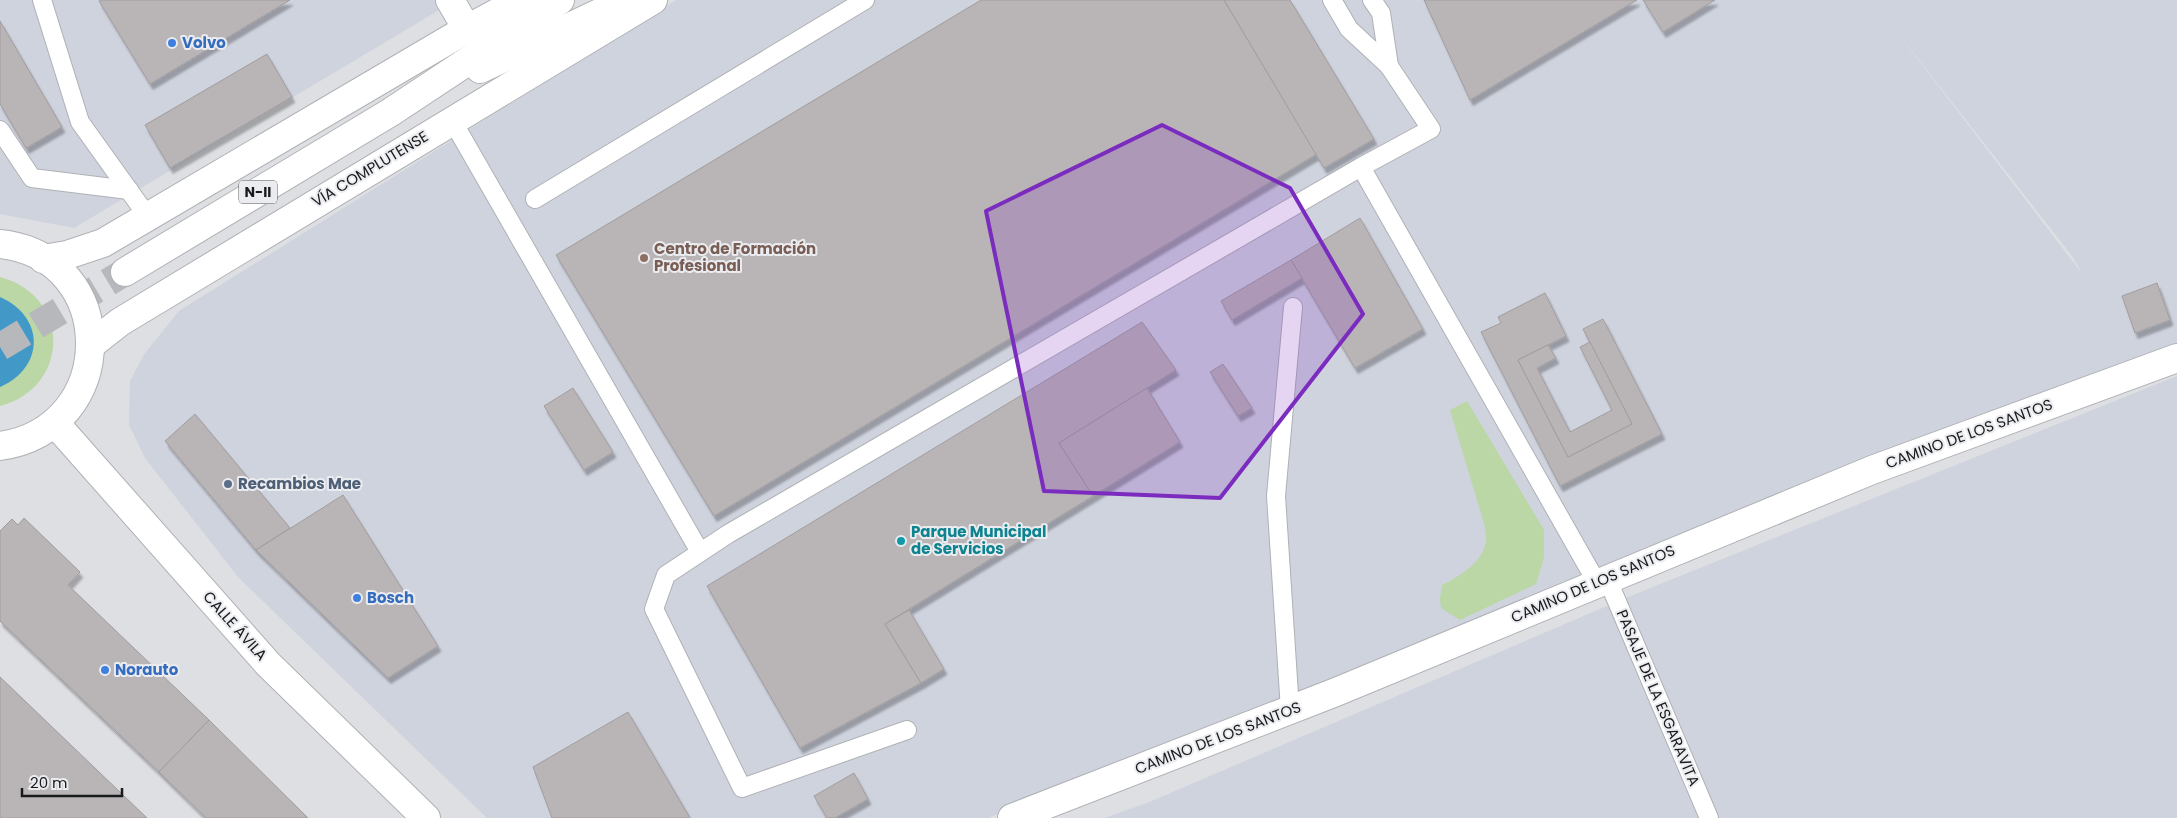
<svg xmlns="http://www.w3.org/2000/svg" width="2177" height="818" font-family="Poppins,sans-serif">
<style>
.built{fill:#cfd3de;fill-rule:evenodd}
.green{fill:#bad7a5}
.water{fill:#4298c7}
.building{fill:#b9b4b6;stroke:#a19d9f;filter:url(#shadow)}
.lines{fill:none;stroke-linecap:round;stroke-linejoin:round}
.primary-tunnel{stroke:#b6b8bb;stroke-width:28;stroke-dasharray:28 14;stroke-linecap:butt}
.lane-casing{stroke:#afb1b5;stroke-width:20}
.street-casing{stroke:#afb1b5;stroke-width:30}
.primary-casing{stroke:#afb1b5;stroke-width:30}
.lane{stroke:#fff;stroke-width:18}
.street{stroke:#fff;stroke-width:28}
.primary{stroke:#fff;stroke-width:28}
.marked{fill:#7b2cbf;fill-opacity:0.2;stroke:#7b2cbf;stroke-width:4;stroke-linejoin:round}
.shop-dot{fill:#3f7fe0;stroke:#eaecf0;stroke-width:2}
.education-dot{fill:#8d6e63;stroke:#eaecf0;stroke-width:2}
.service-dot{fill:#5c6f8a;stroke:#eaecf0;stroke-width:2}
.culture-dot{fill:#0f9aa8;stroke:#eaecf0;stroke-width:2}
.labels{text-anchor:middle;stroke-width:4;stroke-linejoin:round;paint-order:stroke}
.shield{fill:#eaecf0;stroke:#58595b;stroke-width:1}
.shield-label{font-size:14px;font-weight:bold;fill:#191a1b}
.shop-label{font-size:15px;font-weight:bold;fill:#366cbe;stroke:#eaecf0;text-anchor:start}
.street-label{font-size:15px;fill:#191a1b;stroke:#eaecf0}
.education-label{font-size:15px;font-weight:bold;fill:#785e54;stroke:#eaecf0;text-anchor:start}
.service-label{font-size:15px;font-weight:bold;fill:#4e5e75;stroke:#eaecf0;text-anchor:start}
.culture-label{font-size:15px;font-weight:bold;fill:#0d838f;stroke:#eaecf0;text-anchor:start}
</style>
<defs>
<filter id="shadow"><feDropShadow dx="3" dy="5.5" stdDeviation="1" flood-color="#0004"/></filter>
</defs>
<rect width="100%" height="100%" fill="#dddfe3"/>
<g class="built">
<path d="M0,0H456L74,228L0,214Z"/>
<path d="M676,0H2177V343L988,818H487L238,577L145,458L129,425L130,381L145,353L179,311ZM1888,20L2072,256L2083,275Z"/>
<path d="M2177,376V818H1104L1147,803L1628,597Z"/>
</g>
<g class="green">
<path d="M0,277C71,296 71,387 0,406Z"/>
<path d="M1467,401L1544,530V558L1536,584L1460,620L1441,608L1440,599L1442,585C1460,576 1482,563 1486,542C1487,538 1485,531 1485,527L1450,410Z"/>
</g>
<path class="water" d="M0,297C45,317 45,367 0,387Z"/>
<g class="building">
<path d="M101,0H290L150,84L99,1Z"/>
<path d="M981,0H1224L1317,154L714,516L556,255Z"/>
<path d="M1224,0H1290L1374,139L1324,168Z"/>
<path d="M1424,0H1637L1470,100Z"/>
<path d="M1643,0H1715L1663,32Z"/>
<path d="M0,21L62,127L26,148L0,104Z"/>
<path d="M267,54L292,97L170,168L145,125Z"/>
<path d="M1360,218L1423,329L1355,368L1291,260Z"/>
<path d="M1291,260L1302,278L1232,320L1221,301Z"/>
<path d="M2157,283L2170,320L2135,333L2122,296Z"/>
<path d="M1545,293L1566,336L1518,360L1568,457L1632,424L1583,329L1603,319L1662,434L1560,486L1481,332L1501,323L1498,317Z"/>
<path d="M1142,322L1176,370L1059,443L1093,496L885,624L921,683L800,748L707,586Z"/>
<path d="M1590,342L1632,424L1568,457L1518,360L1548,345L1556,358L1537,368L1570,432L1612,410L1580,347Z"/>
<path d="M1223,364L1252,408L1238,416L1210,372Z"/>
<path d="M573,388L613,452L584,470L544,406Z"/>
<path d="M1147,388L1180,442L1093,496L1059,443Z"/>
<path d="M195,414L290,528L256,550L165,441Z"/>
<path d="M343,495L438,646L388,678L256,550Z"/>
<path d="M24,518L80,572L68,585L209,720L159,772L0,621V531L12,519L18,525Z"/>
<path d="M909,610L944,669L921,683L885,624Z"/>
<path d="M0,677L147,818H0Z"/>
<path d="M628,712L690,818H552L533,767Z"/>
<path d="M209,720L308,818H206L159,772Z"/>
<path d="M854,773L868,799L835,818H827L814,796Z"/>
</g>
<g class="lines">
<path class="primary-tunnel" d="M0,347L125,272"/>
<defs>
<g id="lane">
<path d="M42,0L80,122L148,217"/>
<path d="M1372,0L1381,13L1389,66"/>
<path d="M452,120L700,552"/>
<path d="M0,130L32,178L129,190"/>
<path d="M1361,167L1597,583"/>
<path d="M535,199L865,0"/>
<path d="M1607,578L1709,818"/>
<path d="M1290,710L1276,496L1293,307"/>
<path d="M907,730L742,788L654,609L666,575L728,534L1361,167L1431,129L1389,66L1349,29L1332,0"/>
</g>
<g id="street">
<path d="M450,0L467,29"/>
<path d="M0,244C120,257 120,429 0,446"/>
<path d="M43,259L67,255L103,243L467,29L521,0"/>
<path d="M92,344L120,322L653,0"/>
<path d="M55,423L268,664L426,818"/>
<path d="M1012,818L1336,692L1872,470L2177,358"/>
</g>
<g id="primary">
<path d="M480,69L627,0"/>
<path d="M125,272L391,112L560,0"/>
</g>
</defs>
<use href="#lane" class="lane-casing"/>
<use href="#street" class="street-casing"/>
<use href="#primary" class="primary-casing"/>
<use href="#lane" class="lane"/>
<use href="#street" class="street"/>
<use href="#primary" class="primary"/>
</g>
<path class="marked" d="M1162,125L1290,188L1363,314L1220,498L1044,491L986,211Z"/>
<g class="shop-dot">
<circle cx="172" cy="43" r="5"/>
<circle cx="357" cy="598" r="5"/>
<circle cx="105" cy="670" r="5"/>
</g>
<circle class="education-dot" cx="644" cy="258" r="5"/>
<circle class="service-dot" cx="228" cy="484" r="5"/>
<circle class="culture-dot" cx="901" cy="541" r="5"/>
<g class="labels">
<rect class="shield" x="239" y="180.5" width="38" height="23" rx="4"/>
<g class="shield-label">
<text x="258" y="197">N-II</text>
</g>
<g class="shop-label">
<text x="182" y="48">Volvo</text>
<text x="367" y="603">Bosch</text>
<text x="115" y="675">Norauto</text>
</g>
<g class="street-label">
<text transform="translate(370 169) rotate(-31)" y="5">VÍA COMPLUTENSE</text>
<text transform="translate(1969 434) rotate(-20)" y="5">CAMINO DE LOS SANTOS</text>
<text transform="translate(1593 584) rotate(-23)" y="5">CAMINO DE LOS SANTOS</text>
<text transform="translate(235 626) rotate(48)" y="5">CALLE ÁVILA</text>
<text transform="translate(1658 698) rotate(67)" y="5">PASAJE DE LA ESGARAVITA</text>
<text transform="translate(1218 738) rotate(-21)" y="5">CAMINO DE LOS SANTOS</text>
</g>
<g class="education-label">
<text x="654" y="254">Centro de Formación<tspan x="654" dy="17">Profesional</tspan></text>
</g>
<g class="service-label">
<text x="238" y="489">Recambios Mae</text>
</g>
<g class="culture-label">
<text x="911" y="537">Parque Municipal<tspan x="911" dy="17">de Servicios</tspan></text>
</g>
</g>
<path d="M22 788v8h100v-8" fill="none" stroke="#191a1b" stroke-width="2.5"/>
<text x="30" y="788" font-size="15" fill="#191a1b" stroke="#eaecf0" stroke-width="4" paint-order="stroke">20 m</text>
</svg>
